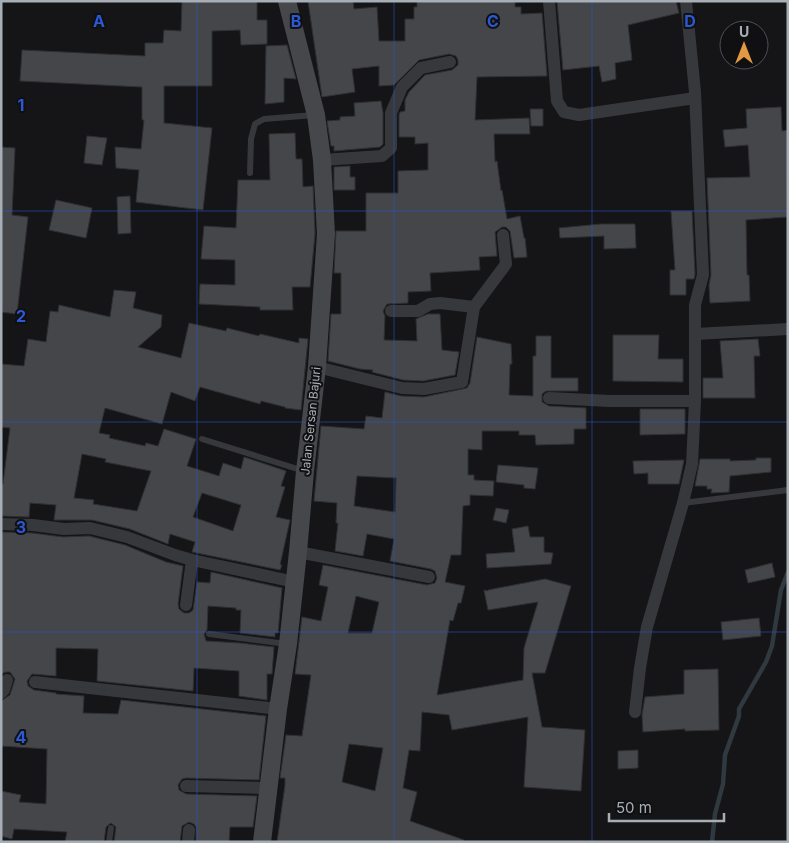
<svg xmlns="http://www.w3.org/2000/svg" width="789" height="843" font-family="Inter,sans-serif">
<style>
.lines{fill:none;stroke-linecap:round;stroke-linejoin:round}
.stream{stroke:#30393f;stroke-width:4.5}
.building{fill:#44464a;stroke:#2f3033;fill-rule:evenodd}
.service{stroke:#37383c;stroke-width:6}
.minor{stroke:#37383c;stroke-width:12}
.secondary{stroke:#45474b;stroke-width:18}
.grid{fill:none;stroke:#2b58d5;stroke-width:1;stroke-opacity:0.55}
.labels{text-anchor:middle;stroke-width:4;stroke-linejoin:round;paint-order:stroke}
.street-label{font-size:12px;fill:#a8aeb6;stroke:#101012}
.grid-label{font-size:16px;text-anchor:middle;font-weight:bold;fill:#2b58d5;stroke:#101012;stroke-width:4;stroke-linejoin:round;paint-order:stroke}
</style>
<rect width="100%" height="100%" fill="#151517"/>
<g class="lines">
<path class="stream" d="M712,842L715,814L723,784L725,755L739,716V709L766,662L772,646L781,590L788,572"/>
</g>
<g class="building">
<path d="M182,1H257V20H267V44L241,45L240,30L212,31V86H164V123L212,128L203,210L136,202L139,170L116,168L115,147L141,149L144,120H142V87L20,81L22,50L145,56V43H163L164,30L181,31Z"/>
<path d="M308,1H353L354,9L377,7L379,41H405V19H414V7H417V1H515V7H521V14L542,13L547,76L477,77L475,120L529,118L530,134H494L495,162L497,161L501,191L502,190L507,219L520,216L524,238H525L527,257L514,258L510,231L506,227H502L495,232L497,256L479,257L480,270L430,273L431,291L408,292V303L387,304L383,311L385,316L384,340L417,341L416,319L428,314H440L442,350L459,352L455,375L423,381L403,380L372,372L373,370L360,369L328,361L331,314H341V273H334L336,231H366V193H398V171L428,170V143L415,144V137H399V115L400,112L405,111V100L409,92L425,75L452,70L458,65V60L456,56L449,54L419,60L394,85L379,86V66L352,69L355,92L322,97Z"/>
<path d="M557,1H676L679,13L628,25L632,60L615,63L616,79L602,82L599,66L563,70Z"/>
<path d="M287,45L296,79L284,78V102L265,104L266,46Z"/>
<path d="M381,101L383,113V144L380,147L334,151V146H331L327,121L340,120V117L355,116L354,103Z"/>
<path d="M781,107L782,131L788,130L787,217L746,220L747,275H749L750,301L710,303L709,285L711,275L707,178L750,177L748,145L725,147L723,130L747,128L746,109Z"/>
<path d="M530,109H543V126H531Z"/>
<path d="M295,133L296,159H302L303,187L313,186L315,234L310,287H292L293,310H260V307L199,304L200,284L235,285V260L201,259L204,226L236,228L238,180H270L269,134Z"/>
<path d="M87,136L107,138L102,165L84,163Z"/>
<path d="M1,147L15,148L12,215L28,217L17,314L1,312Z"/>
<path d="M350,166V177H355V190H334V167Z"/>
<path d="M130,196L131,233L118,234L117,197Z"/>
<path d="M56,200L92,208L86,238L49,230Z"/>
<path d="M671,211H692L695,274L694,279H686V295H670V270H675Z"/>
<path d="M601,224H635L636,248L604,249V236L560,238L559,228Z"/>
<path d="M114,290L136,292L133,308L162,315L161,327L138,347L181,358L189,323L226,331L227,328L259,336L260,334L299,343V338L308,339L301,410L285,408V407L261,401L260,404L200,387L195,401L171,392L162,424L105,408L99,433L110,435L109,438L145,446L146,443L158,446L164,429L196,439L187,466L219,476L223,463L241,469L244,457L286,471L281,486L285,487L276,517L290,520L280,565H282L280,570L192,552L195,542L170,534L168,544L130,529L92,520H54L56,505L30,503L29,517L1,516V484H3L10,428L1,427V364L24,366L28,339L46,342L50,311L58,312L59,305L110,317ZM82,454L106,459L105,462L151,471L137,511L93,504L94,500L74,498ZM202,493L241,505L233,531L193,517Z"/>
<path d="M613,335H659L658,359H683V382L613,381Z"/>
<path d="M536,336H551V378H578V391H546L542,394V402L549,406L586,408V429H574V444L536,445L535,435H519V431H482V450L468,449V475H474V480L494,481L493,496L470,495V505L463,506L461,555H451L445,582L465,586L461,603H458L453,621L450,620L437,695L523,680L524,648L538,602L488,610L484,590L488,591V590L545,579L571,586L545,673H532L542,727L585,730L581,791L524,787L528,717L452,730L449,715L422,712L420,751L409,750L403,788L417,792L410,821L464,840L463,842H277L285,785V778H280L286,735L302,736L311,675L295,674L302,617L321,621L328,587L319,585L323,565L427,585L435,583L437,578L435,571L431,569L390,561L394,539L367,534L363,556L335,551L338,523H336L337,503L314,501L321,426L364,429L366,416L382,418L385,392L401,396L424,397L467,388L470,383L477,337L511,344L512,364H510L509,395L533,396V356H536ZM357,476L396,478L395,512L354,506ZM356,596L379,602L372,633H348ZM349,744L383,748L375,791L342,782Z"/>
<path d="M758,339L760,356H754L755,398H703V378H723L720,341Z"/>
<path d="M640,409H685V434L640,435Z"/>
<path d="M756,458H771V472L730,476L729,492L711,493L712,489H707V486H695L700,459H730V461L756,460Z"/>
<path d="M684,460L679,484H648V473L634,474L633,461Z"/>
<path d="M498,465L538,468L535,489L524,488V485L496,482Z"/>
<path d="M496,508L509,510L506,523L493,520Z"/>
<path d="M528,526L530,537H544V552L553,553L551,564L487,568L486,554L515,552L512,529Z"/>
<path d="M1,532L32,533L63,537L89,536L125,545L166,562L183,566L178,604L179,609L184,613H189L193,610L197,582L210,583L211,572L282,588L278,633H275V637L240,633L241,610H236V608L208,606L207,630L204,634L206,641L240,643L274,647L272,674H267V700L239,696V671L194,668L193,691L97,681L98,649L56,648V676L32,674L27,681L28,686L34,690L56,693V694L84,696L83,713L118,714L121,700L266,716L259,780L186,778L182,779L178,785L179,790L186,794L257,796L253,827H230L229,842H196V827L194,824L189,822L182,826L180,842H114L116,827L111,823L106,827L104,842H65L67,832L14,829L12,839L1,836V791L21,795L19,802L46,804L47,749L1,746V701L10,695L15,679L10,672H6L1,674Z"/>
<path d="M772,563L775,577L748,583L745,570Z"/>
<path d="M759,618L761,636L723,640L721,622Z"/>
<path d="M718,669L719,730L685,731V729L643,732L642,715L645,697L684,694V670Z"/>
<path d="M638,750V768L618,769V751Z"/>
</g>
<g class="lines">
<g class="service">
<path d="M250,173L251,139L255,124L264,119L314,115"/>
<path d="M202,439L304,471"/>
<path d="M683,503L788,490"/>
<path d="M209,634L287,644"/>
<path d="M109,842L111,828"/>
</g>
<g class="minor">
<path d="M549,1L557,101L564,112L579,115L695,98"/>
<path d="M322,160L382,156L391,148V113L402,87L421,68L450,62"/>
<path d="M391,311H418L430,304L440,303L474,307"/>
<path d="M695,334L788,329"/>
<path d="M317,367L402,388L424,389L462,382L474,307L506,264L503,235"/>
<path d="M549,398L610,401H695"/>
<path d="M1,524L33,525L64,529L90,528L127,537L175,555L192,560L186,605"/>
<path d="M298,552L429,577"/>
<path d="M192,560L295,582"/>
<path d="M35,682L278,709"/>
<path d="M1,693L4,690L7,680"/>
<path d="M635,712L640,668L647,627L683,503L692,464L695,401V305L703,275L695,92L686,1"/>
<path d="M186,786L269,788"/>
<path d="M188,842L189,830"/>
</g>
<path class="secondary" d="M262,842L278,709L288,644L298,552L305,471L317,367L326,234L322,160L316,115L287,1"/>
</g>
<path class="grid" d="M197,1V842M394,1V842M592,1V842M1,211H788M1,422H788M1,632H788"/>
<g class="labels">
<g class="street-label">
<text transform="translate(311 421) rotate(-84)" y="4">Jalan Sersan Bajuri</text>
</g>
</g>
<g class="grid-label">
<text x="99" y="27">A</text>
<text x="296" y="27">B</text>
<text x="493" y="27">C</text>
<text x="690" y="27">D</text>
<text x="21" y="111">1</text>
<text x="21" y="322">2</text>
<text x="21" y="533">3</text>
<text x="21" y="743">4</text>
</g>
<rect width="789" height="843" fill="none" stroke="#a8aeb6" stroke-width="5"/>
<g transform="translate(744 45)"><circle r="24" fill="#101012" stroke="#4d4f54"/>
<path d="M0-4L9 19L0 12L-9 19Z" fill="#e29a42"/>
<text y="-8" font-size="14" font-weight="bold" text-anchor="middle" fill="#a8aeb6">U</text>
</g>
<path d="M609 813v8h115v-8" fill="none" stroke="#a8aeb6" stroke-width="2.5"/>
<text x="616" y="813" font-size="15" fill="#a8aeb6" stroke="#101012" stroke-width="4" paint-order="stroke">50 m</text>
</svg>
